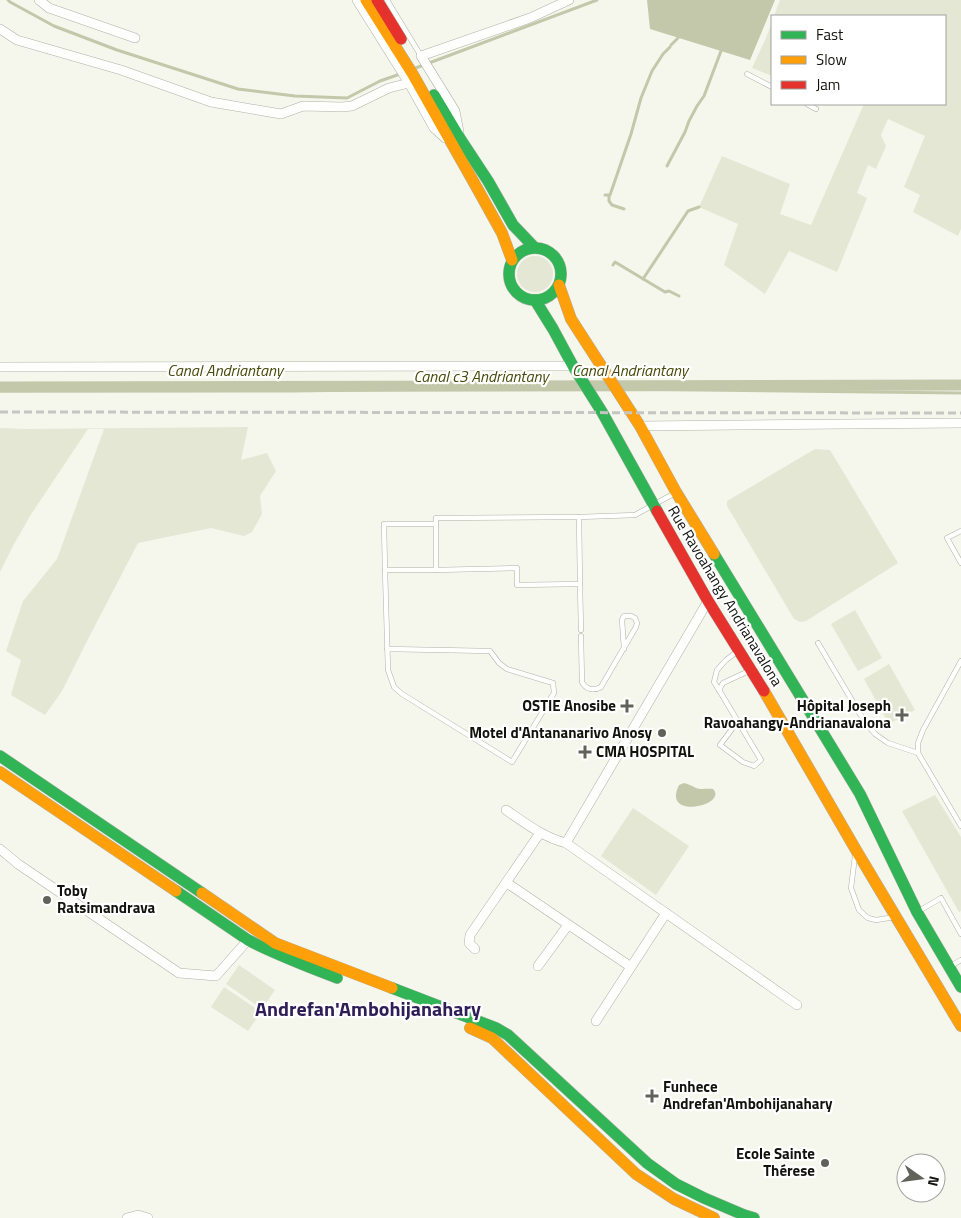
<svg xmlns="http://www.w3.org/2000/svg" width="961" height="1218" font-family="'Titillium Web',sans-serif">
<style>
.green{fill:#e4e7d3}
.water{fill:#c4c8aa}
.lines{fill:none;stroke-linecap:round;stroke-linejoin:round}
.stream{stroke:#c4c8aa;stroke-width:3}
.canal{stroke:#c4c8aa;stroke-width:11}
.lane-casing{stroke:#b0b1a9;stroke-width:5.5}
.street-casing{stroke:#b0b1a9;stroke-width:10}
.fast-casing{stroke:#b0b1a9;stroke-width:12}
.slow-casing{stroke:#b0b1a9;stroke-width:12}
.jam-casing{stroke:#b0b1a9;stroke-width:12}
.lane{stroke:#fefefc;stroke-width:4.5}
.street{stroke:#fefefc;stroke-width:9}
.fast{stroke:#30b455;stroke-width:11}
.slow{stroke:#ff9f0a;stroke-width:11}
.jam{stroke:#e5322d;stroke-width:11}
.rail{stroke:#c5c5c2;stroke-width:3;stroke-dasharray:8 4;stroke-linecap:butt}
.poi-dot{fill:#61635b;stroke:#fff;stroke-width:2}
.labels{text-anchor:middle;stroke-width:4.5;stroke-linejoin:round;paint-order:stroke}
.street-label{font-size:15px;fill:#12130d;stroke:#fff}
.poi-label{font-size:15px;font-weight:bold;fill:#12130d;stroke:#fff;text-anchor:end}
.water-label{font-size:16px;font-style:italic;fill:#474b0b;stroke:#fff}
.district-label{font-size:20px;font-weight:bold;fill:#2f1d57;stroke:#fff}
</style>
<rect width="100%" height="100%" fill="#f5f7ed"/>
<g class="green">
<path d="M780,0H961V229L958,236L913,212L920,195L904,187L925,136L888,119L881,135L886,146L876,169L868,165L857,193L867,198L837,272L789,251L765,294L724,265L738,224L699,207L722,156L790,184L780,214L811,225L864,104H945V16H774Z"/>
<path d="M772,22V76L752,68L766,38Z"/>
<circle cx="535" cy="274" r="18"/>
<path d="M248,427L241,460L267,453L276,471L260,496L262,514L252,532L244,536L211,528L138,543L86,643L62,691L45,715L11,695L21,660L6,651L23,601L57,559L104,429H88L30,516L13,546L0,572V428L25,429Z"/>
<path d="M815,449L830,450L898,563L806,621L800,622L794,619L727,506V501Z"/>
<path d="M855,610L882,658L858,671L831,624Z"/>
<path d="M889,664L915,710L889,724L864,679Z"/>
<path d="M935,795L961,837V911L959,912L902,811Z"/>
<path d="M633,808L689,846L656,895L601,856Z"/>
<path d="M239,965L275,990L262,1009L226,984Z"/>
<path d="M224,987L261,1012L248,1031L211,1007Z"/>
</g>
<g class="water">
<path d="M647,0H775L750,60L650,29Z"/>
<path d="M684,783C689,784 692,786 696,788C701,790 707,788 713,789C729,805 661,821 679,785Z"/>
</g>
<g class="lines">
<g class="stream">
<path d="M8,0L10,2L54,26L117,50L238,89L295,96L347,98L380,81L403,73"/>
<path d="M671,45L678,38"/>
<path d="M413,69L597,0"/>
<path d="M667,166L685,132L689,121L697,106L704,96L721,51"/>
<path d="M605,195H609V201L612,205L624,209"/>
<path d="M610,195L631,134L641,98L652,71L663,54L670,47"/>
<path d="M613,265L615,262L665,292L669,291L679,296"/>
<path d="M643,279L688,211L699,207"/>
<path d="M592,389H613"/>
<path d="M622,389L961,393"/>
<path d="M0,391H294L504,388L583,389"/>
</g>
<path class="canal" d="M0,387L961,385"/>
<defs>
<g id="lane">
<path d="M387,0L421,56"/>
<path d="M747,74L772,87"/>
<path d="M807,104L816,109"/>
<path d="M961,531L947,538L961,563"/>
<path d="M385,570L384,524H436"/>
<path d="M436,570L517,568V585L580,584L579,517"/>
<path d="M580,584L581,630"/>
<path d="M581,636L582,682C586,690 594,691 601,687L636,627L637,623L635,618L631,616H624L622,620L624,649"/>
<path d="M818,643L863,719L875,734L888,743L918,753"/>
<path d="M387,649L490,651L499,663L507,669L553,683L554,693L512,762L402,694L394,687L388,670L385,570H436V518L579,517L635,515L675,493"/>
<path d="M961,661L923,730L918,743V753L961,826"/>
<path d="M719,690L723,683L751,670"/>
<path d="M738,721L720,745L743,762L754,766L761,760L719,690L714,682L717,670L726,660L738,651"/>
<path d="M855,856L851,888L859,910L868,918L876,920L895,917"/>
<path d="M919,911L941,898L961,934"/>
<path d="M951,966L961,960"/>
</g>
<g id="street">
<path d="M39,0L49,8L135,38"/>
<path d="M357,0L409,83L434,128L445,138"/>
<path d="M0,29L17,40L121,70L211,102L281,114L303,106L342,107L352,106L389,88L409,83"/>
<path d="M459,132L455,111L421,56L530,18L569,0"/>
<path d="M0,367L573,366"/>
<path d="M640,426L961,423"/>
<path d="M506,810C525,823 543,837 566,843L797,1005"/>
<path d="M566,843L708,601"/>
<path d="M0,849L18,864L179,973L216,976L248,940"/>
<path d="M507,883L631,967"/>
<path d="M475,949L469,943L470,935L540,833"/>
<path d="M538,966L568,925"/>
<path d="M596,1021L666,913"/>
<path d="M127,1218L138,1215L148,1218"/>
</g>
<g id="fast">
<path d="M434,95L461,140L488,181L513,225L534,247"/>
<circle cx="535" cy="274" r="26"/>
<path d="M535,300L553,329L573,366L602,412L657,511"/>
<path d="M714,554L860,794L917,912L961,987"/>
<path d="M0,756L202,893"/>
<path d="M176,891L248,940C277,955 307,966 337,978"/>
<path d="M392,988L496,1028L508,1035L647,1163L676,1184L704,1198L744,1215L754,1218"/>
</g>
<g id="slow">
<path d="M366,0L412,73L477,188L502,233L512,260"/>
<path d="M559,285L571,319L640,426L676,492L714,554"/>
<path d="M764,691L856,850L961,1026"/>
<path d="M0,772L176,891"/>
<path d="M202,893L275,943L392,988"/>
<path d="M470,1028L492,1038L636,1174L674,1199L714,1218"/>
</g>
<g id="jam">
<path d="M377,0L401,39"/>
<path d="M657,511L708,601L764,691"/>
</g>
</defs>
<use href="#lane" class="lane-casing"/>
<use href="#street" class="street-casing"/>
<use href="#fast" class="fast-casing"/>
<use href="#slow" class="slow-casing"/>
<use href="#jam" class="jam-casing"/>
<use href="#lane" class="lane"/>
<use href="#street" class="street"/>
<use href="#fast" class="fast"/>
<use href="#slow" class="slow"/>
<use href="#jam" class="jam"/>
<path class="rail" d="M0,412L961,413"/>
</g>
<g class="poi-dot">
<path d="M624.5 698.5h5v5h5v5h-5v5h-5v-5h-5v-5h5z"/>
<path d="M899.5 707.5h5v5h5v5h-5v5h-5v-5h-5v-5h5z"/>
<circle cx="662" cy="733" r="5"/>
<path d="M582.5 744.5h5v5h5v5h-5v5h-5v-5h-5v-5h5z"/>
<circle cx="47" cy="900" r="5"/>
<path d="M649.5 1088.5h5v5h5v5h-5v5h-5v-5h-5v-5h5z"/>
<circle cx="825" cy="1163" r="5"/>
</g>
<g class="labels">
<g class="street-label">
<text transform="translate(725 596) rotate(59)" y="5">Rue Ravoahangy Andrianavalona</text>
</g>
<g class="poi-label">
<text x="616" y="711">OSTIE Anosibe</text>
<text x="891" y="711">Hôpital Joseph<tspan x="891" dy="17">Ravoahangy-Andrianavalona</tspan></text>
<text x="652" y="738">Motel d'Antananarivo Anosy</text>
<text x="596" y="757" text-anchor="start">CMA HOSPITAL</text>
<text x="57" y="896" text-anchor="start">Toby<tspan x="57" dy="17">Ratsimandrava</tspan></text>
<text x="663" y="1092" text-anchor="start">Funhece<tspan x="663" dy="17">Andrefan'Ambohijanahary</tspan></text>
<text x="815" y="1159">Ecole Sainte<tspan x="815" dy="17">Thérese</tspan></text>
</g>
<g class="water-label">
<text x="225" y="376">Canal Andriantany</text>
<text x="630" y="376">Canal Andriantany</text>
<text x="481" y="382">Canal c3 Andriantany</text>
</g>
<g class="district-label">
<text x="368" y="1016">Andrefan'Ambohijanahary</text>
</g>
</g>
<rect x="771" y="15" width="175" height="90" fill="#ffffff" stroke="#a0a19e"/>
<rect x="781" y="31" width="25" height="8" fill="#30b455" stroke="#a0a19e"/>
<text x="816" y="40" font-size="15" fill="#12130d">Fast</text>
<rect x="781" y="56" width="25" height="8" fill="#ff9f0a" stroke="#a0a19e"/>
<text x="816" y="65" font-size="15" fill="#12130d">Slow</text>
<rect x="781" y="81" width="25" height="8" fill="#e5322d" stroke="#a0a19e"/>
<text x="816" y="90" font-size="15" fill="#12130d">Jam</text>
<g transform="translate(921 1178) rotate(104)"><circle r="24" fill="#ffffff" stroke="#a0a19e"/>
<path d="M0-4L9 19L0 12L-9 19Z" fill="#61635b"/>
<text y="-8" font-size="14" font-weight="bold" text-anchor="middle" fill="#12130d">N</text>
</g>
</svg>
